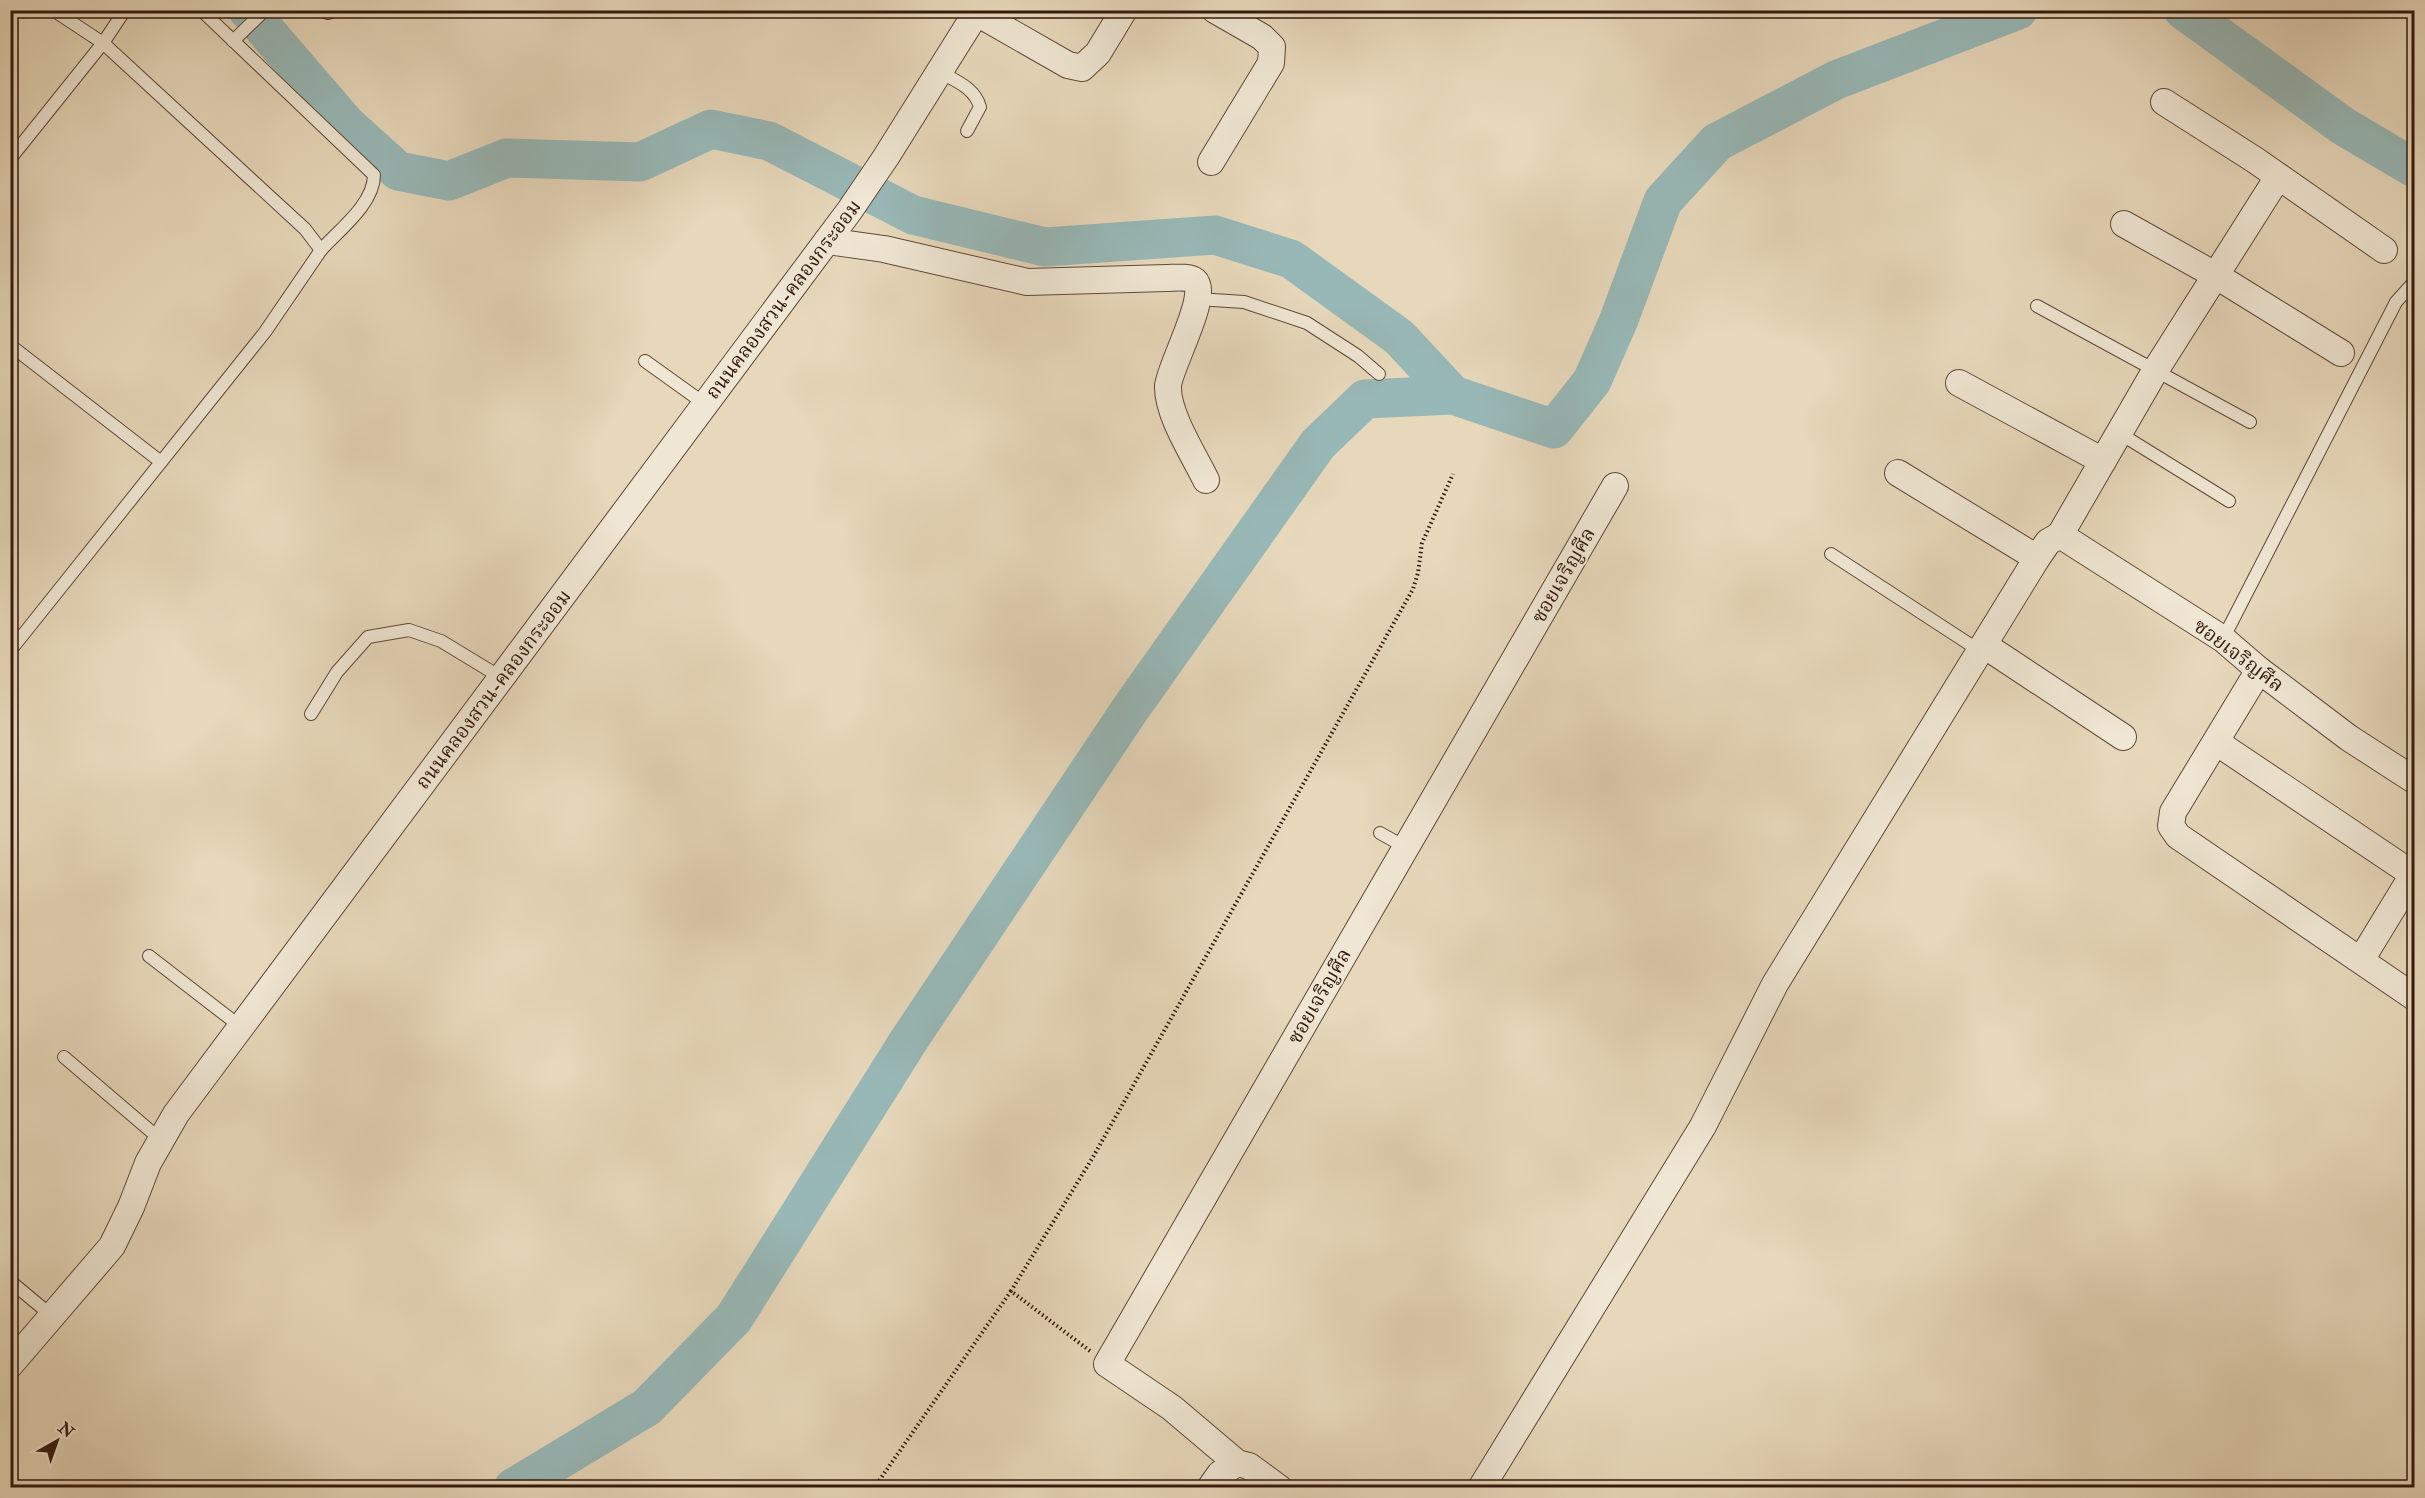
<svg xmlns="http://www.w3.org/2000/svg" width="2425" height="1498" font-family="'IM FELL Double Pica','Noto Serif Thai',serif">
<style>
.lines{fill:none;stroke-linecap:round;stroke-linejoin:round}
.river{stroke:#98b8b7;stroke-width:39}
.service-casing{stroke:#5f4939;stroke-width:14}
.minor-casing{stroke:#5f4939;stroke-width:28}
.path{stroke:#32190e;stroke-width:4;stroke-dasharray:1.5 3;stroke-linecap:butt}
.service{stroke:#efe6d3;stroke-width:12}
.minor{stroke:#efe6d3;stroke-width:26}
.labels{text-anchor:middle;stroke-width:4.5;stroke-linejoin:round;paint-order:stroke}
.street-label{font-size:20px;fill:#32190e;stroke:#efe6d3}
</style>
<rect width="100%" height="100%" fill="#e7d8bb"/>
<filter id="stains"><feTurbulence type="fractalNoise" baseFrequency=".00333" numOctaves="4"/><feColorMatrix values="0 0 0 0 .2 0 0 0 0 .09 0 0 0 0 .02 0 0 0 .5 -.17"/></filter>
<radialGradient id="worn" r=".72"><stop offset=".6" stop-color="#630" stop-opacity="0"/><stop offset="1" stop-color="#630" stop-opacity=".3"/></radialGradient>
<g class="lines">
<g class="river">
<path d="M248,10L346,124L398,171L449,181L507,158L640,162L711,129L769,141L913,215L1045,247L1215,235L1291,259L1399,337L1453,395"/>
<path d="M2183,10L2343,126L2414,168"/>
<path d="M513,1488L647,1407L734,1318L909,1040L1131,708L1318,444L1365,399L1453,395L1554,429L1592,381L1618,322L1663,201L1717,142L1836,80L2018,10"/>
</g>
<defs>
<g id="service">
<path d="M201,10L374,175C374,204 339,230 321,250"/>
<path d="M321,10L328,13L335,10"/>
<path d="M233,41L265,10"/>
<path d="M940,72C956,81 975,88 980,107L967,131"/>
<path d="M10,159L103,43L53,10"/>
<path d="M1197,299L1244,302L1307,323L1358,356L1379,374"/>
<path d="M2037,306L2250,422"/>
<path d="M10,345L161,462"/>
<path d="M645,361L705,404"/>
<path d="M2119,433L2229,501"/>
<path d="M1831,554L1980,651"/>
<path d="M2223,639L2396,302L2414,282"/>
<path d="M10,651L265,332L321,250L305,229L103,43L125,10"/>
<path d="M311,714L337,672L368,637L409,630L441,641L502,678"/>
<path d="M1380,833L1405,847"/>
<path d="M149,956L241,1027"/>
<path d="M64,1057L161,1140"/>
<path d="M10,1281L52,1316"/>
</g>
<g id="minor">
<path d="M977,13L1068,65L1082,68L1098,53L1124,10"/>
<path d="M2164,102L2255,160L2384,250"/>
<path d="M1211,162L1271,63L1272,47L1262,37L1215,10"/>
<path d="M2124,224L2215,275L2341,353"/>
<path d="M827,241L884,249L1027,282L1167,278C1174,278 1189,276 1195,281C1210,294 1169,368 1168,386C1167,414 1194,455 1206,480"/>
<path d="M1959,383L2103,461"/>
<path d="M1898,473L2037,558"/>
<path d="M2060,535L2155,371L2278,177"/>
<path d="M1984,645L2123,737"/>
<path d="M2259,670L2173,812L2171,826L2178,836L2414,997"/>
<path d="M2216,742L2414,875"/>
<path d="M2361,960L2414,873"/>
<path d="M10,1365L112,1246L131,1207L148,1163L176,1114L850,210L886,157L978,10"/>
<path d="M1210,1488L1220,1474L1237,1463"/>
<path d="M1279,1488L1249,1466L1237,1463L1172,1408L1107,1364L1615,486"/>
<path d="M1481,1488L1703,1126L1775,984L2037,558L2048,542L2060,535L2223,639L2259,670L2349,738L2414,780"/>
</g>
</defs>
<use href="#service" class="service-casing"/>
<use href="#minor" class="minor-casing"/>
<g class="path">
<path d="M1090,1351L1011,1291L1093,1157L1413,589L1418,573L1422,543L1453,474"/>
<path d="M874,1488L1011,1291"/>
</g>
<use href="#service" class="service"/>
<use href="#minor" class="minor"/>
</g>
<g class="labels">
<g class="street-label">
<text transform="translate(783 299) rotate(-53)" y="7">ถนนคลองสวน-คลองกระออม</text>
<text transform="translate(1563 575) rotate(-60)" y="7">ซอยเจริญศีล</text>
<text transform="translate(2239 655) rotate(37)" y="7">ซอยเจริญศีล</text>
<text transform="translate(493 689) rotate(-53)" y="7">ถนนคลองสวน-คลองกระออม</text>
<text transform="translate(1319 996) rotate(-60)" y="7">ซอยเจริญศีล</text>
</g>
</g>
<rect width="2425" height="1498" fill="none" stroke="#e7d8bb" stroke-width="36"/>
<rect x="12" y="12" width="2401" height="1474" fill="none" stroke="#32190e" stroke-width="3"/>
<rect x="18" y="18" width="2389" height="1462" fill="none" stroke="#32190e" stroke-width="1.5"/>
<g transform="translate(57 1441) rotate(40)" stroke="#efe6d3" stroke-width="4.5" paint-order="stroke">
<path d="M0-4.5L10 22L0 15L-10 22Z" fill="#32190e"/>
<text y="-9" font-size="16" font-weight="bold" text-anchor="middle" fill="#32190e">N</text>
</g>
<rect width="100%" height="100%" filter="url(#stains)"/>
<rect width="100%" height="100%" fill="url(#worn)"/>
</svg>
